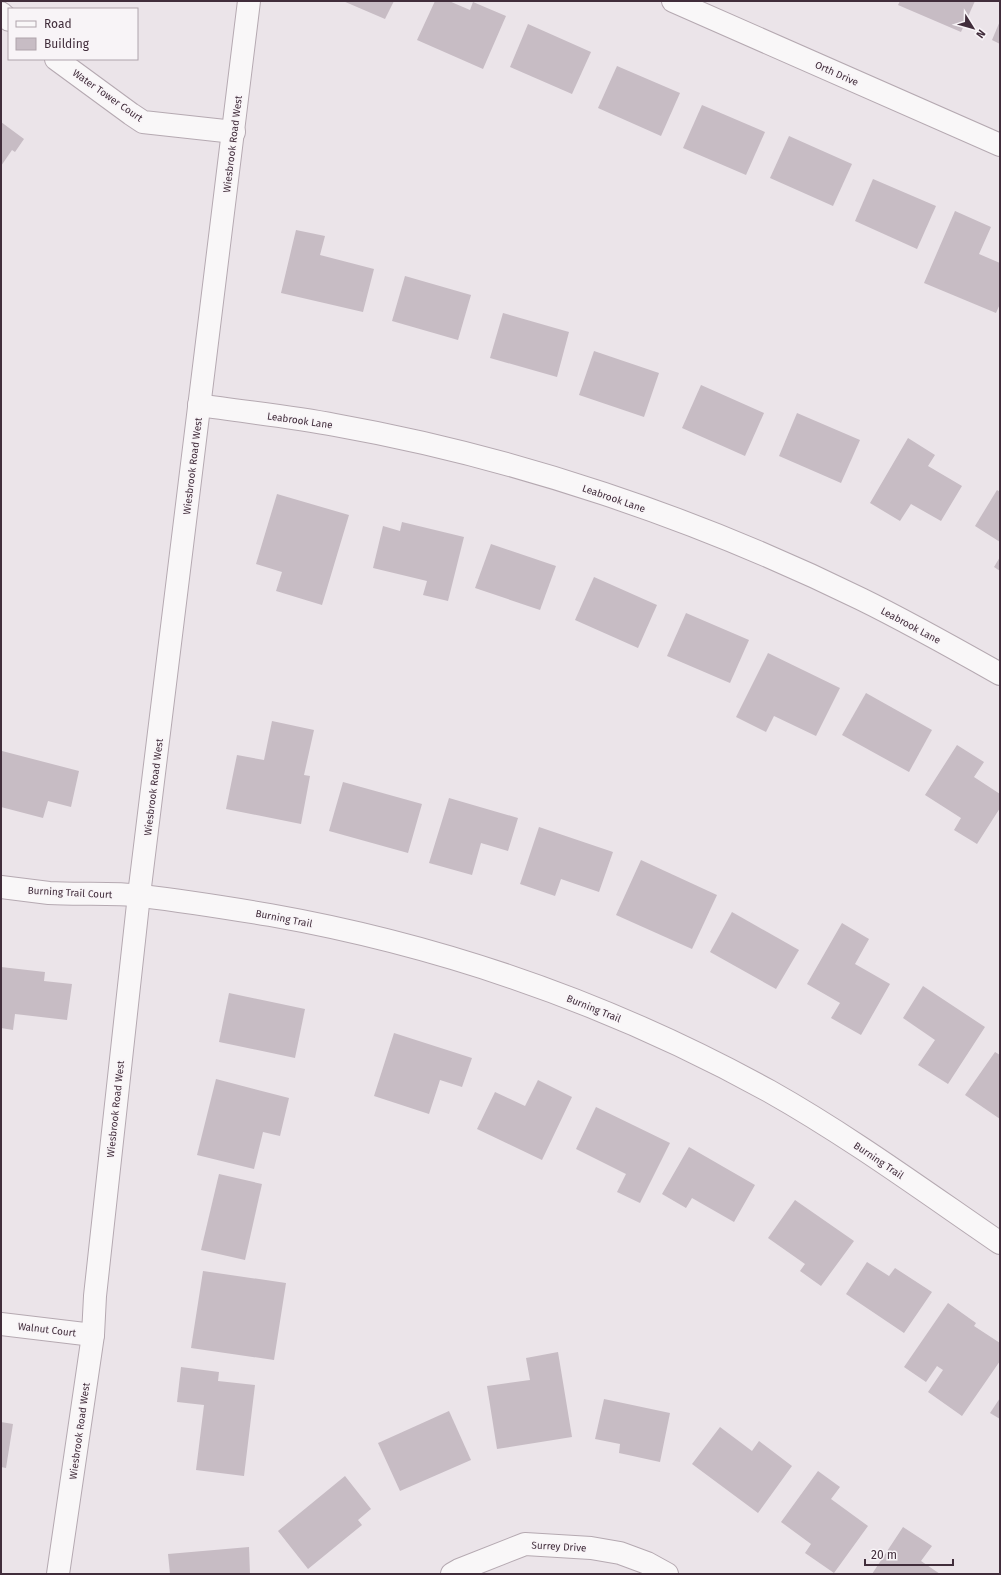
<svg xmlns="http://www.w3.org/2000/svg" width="1001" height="1575" font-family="'Fira Sans',sans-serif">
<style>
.building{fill:#c7bcc4}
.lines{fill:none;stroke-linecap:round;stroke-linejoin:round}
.street-casing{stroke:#b5a9b1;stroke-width:24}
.street{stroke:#f9f7f8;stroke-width:22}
.labels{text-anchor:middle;stroke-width:3;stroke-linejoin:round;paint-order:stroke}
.street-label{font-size:10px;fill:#412d3b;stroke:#f8f4f7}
</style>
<rect width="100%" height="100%" fill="#ebe4e9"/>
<g class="building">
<path d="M343,1H394L385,19Z"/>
<path d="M435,1H449L470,10L473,2L506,16L483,69L417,40Z"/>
<path d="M900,1H975L961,32L898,5Z"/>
<path d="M1000,21V44L992,40Z"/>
<path d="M528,24L591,52L572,94L510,67Z"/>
<path d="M617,66L680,93L661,136L598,108Z"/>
<path d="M702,105L765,132L746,175L683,148Z"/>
<path d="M1,122L24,139L15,152L12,150L1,166Z"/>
<path d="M789,136L852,164L833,206L770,178Z"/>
<path d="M873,179L936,206L917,249L855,221Z"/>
<path d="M955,211L991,227L979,254L1000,263V304L996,313L924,283Z"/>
<path d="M296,230L325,236L320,255L374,269L363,312L281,293Z"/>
<path d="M405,276L471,295L458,340L392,321Z"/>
<path d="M503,313L569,332L557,377L490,358Z"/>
<path d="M594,351L659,373L644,417L579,395Z"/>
<path d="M701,385L764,413L745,456L682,428Z"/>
<path d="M797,413L860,440L841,483L779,456Z"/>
<path d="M908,438L935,455L928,466L962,486L941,521L911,504L900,521L870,503Z"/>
<path d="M997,490L1000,492V542L975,526Z"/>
<path d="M277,494L349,515L322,605L276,591L282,572L256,564Z"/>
<path d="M402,522L464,537L448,601L423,595L427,581L373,568L383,526L400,531Z"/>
<path d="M491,544L556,566L540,610L475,588Z"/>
<path d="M1000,557V571L994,567Z"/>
<path d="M594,577L657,605L638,648L575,620Z"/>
<path d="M686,613L749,640L730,683L667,656Z"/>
<path d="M768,653L840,688L816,736L774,716L766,732L736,717Z"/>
<path d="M866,693L932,730L909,772L842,735Z"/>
<path d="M272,721L314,730L304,775L310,776L301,824L226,809L237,755L264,760Z"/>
<path d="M957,745L984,762L974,777L1000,794V808L977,844L954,830L961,818L925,795Z"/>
<path d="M2,751L79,771L71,807L48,801L43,818L1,807Z"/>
<path d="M343,782L422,804L408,853L329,831Z"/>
<path d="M449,798L518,818L508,851L481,843L472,875L429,863Z"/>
<path d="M539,827L613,852L599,892L561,879L555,896L520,884Z"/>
<path d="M641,860L717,895L692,949L616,915Z"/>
<path d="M732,912L799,950L776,989L710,952Z"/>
<path d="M842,923L869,939L855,964L890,984L861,1035L831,1018L840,1003L807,984Z"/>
<path d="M1,967L45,972L44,981L72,984L67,1020L15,1014L13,1030L1,1028Z"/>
<path d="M923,986L985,1027L948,1084L918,1065L935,1040L903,1018Z"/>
<path d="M229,993L305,1009L295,1058L219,1042Z"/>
<path d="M394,1033L472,1058L462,1087L440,1080L429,1114L374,1096Z"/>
<path d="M995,1052L1000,1055V1119L965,1095Z"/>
<path d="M216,1079L289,1098L280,1136L263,1132L254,1169L197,1155Z"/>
<path d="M538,1080L572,1097L542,1160L477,1129L495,1092L525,1106Z"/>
<path d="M596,1107L670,1143L640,1203L617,1192L626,1174L576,1149Z"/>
<path d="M689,1147L755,1185L734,1222L692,1198L686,1208L662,1194Z"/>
<path d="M219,1174L262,1184L245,1260L201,1250Z"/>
<path d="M795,1200L854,1241L821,1286L800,1271L805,1264L768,1238Z"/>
<path d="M867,1262L889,1276L895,1268L932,1292L904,1333L846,1294Z"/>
<path d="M203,1271L286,1283L274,1360L191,1348Z"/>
<path d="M948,1303L976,1323L974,1326L1000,1343V1361L962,1416L928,1392L943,1370L937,1366L926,1382L904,1367Z"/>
<path d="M558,1352L572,1437L497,1449L487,1386L530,1380L526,1358Z"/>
<path d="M181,1367L219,1372L218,1381L255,1385L244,1476L196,1470L204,1405L177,1402Z"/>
<path d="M1000,1398V1419L990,1413Z"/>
<path d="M604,1399L670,1413L660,1462L619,1453L620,1444L595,1439Z"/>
<path d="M449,1411L471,1460L400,1491L378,1443Z"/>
<path d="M1,1422L13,1424L6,1468L1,1467Z"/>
<path d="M720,1427L752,1451L759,1441L792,1466L758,1513L692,1464Z"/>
<path d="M818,1471L840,1487L831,1499L868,1526L834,1573L805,1553L811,1544L781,1522Z"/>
<path d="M345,1476L371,1509L358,1520L362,1525L308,1569L278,1531Z"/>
<path d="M903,1527L932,1546L921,1561L940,1574H872Z"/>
<path d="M249,1547L250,1574H170L168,1554Z"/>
</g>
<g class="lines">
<defs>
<g id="street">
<path d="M673,1L1000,145"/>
<path d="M1,13L9,20"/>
<path d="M56,59L131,114L143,122L234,132"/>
<path d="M199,405C244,412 290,416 335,425C515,457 696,518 861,599C908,622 954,648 1000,674"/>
<path d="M1,887C17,889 33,891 49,893C80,895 111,892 142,896C184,901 228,908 270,915C445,946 613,1005 769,1091C849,1136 924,1191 1000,1243"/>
<path d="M1,1324L93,1335"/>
<path d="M58,1574L93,1335L95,1296L139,895L249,1"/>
<path d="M452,1574L459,1570L525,1544L591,1548L620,1553L647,1563L667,1574"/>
</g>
</defs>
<use href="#street" class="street-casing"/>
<use href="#street" class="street"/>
</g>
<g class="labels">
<g class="street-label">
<text transform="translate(837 73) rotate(24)" y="4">Orth Drive</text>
<text transform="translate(108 95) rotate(35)" y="4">Water Tower Court</text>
<text transform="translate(232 144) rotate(-83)" y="4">Wiesbrook Road West</text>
<text transform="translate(300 420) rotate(8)" y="4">Leabrook Lane</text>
<text transform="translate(192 466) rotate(-83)" y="4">Wiesbrook Road West</text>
<text transform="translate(614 498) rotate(19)" y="4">Leabrook Lane</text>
<text transform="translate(911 625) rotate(28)" y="4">Leabrook Lane</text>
<text transform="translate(153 787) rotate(-83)" y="4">Wiesbrook Road West</text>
<text transform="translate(70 892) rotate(3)" y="4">Burning Trail Court</text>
<text transform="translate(284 918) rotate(11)" y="4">Burning Trail</text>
<text transform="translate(594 1008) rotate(22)" y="4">Burning Trail</text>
<text transform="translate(115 1109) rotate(-84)" y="4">Wiesbrook Road West</text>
<text transform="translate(879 1160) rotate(34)" y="4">Burning Trail</text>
<text transform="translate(47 1329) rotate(7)" y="4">Walnut Court</text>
<text transform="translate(79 1431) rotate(-82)" y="4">Wiesbrook Road West</text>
<text transform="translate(559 1546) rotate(3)" y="4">Surrey Drive</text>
</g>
</g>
<rect width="1001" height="1575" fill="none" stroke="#412d3b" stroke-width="4"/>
<rect x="8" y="8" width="130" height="52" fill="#f8f4f7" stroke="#afa4ac"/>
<rect x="16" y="21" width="20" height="6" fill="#f9f7f8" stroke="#afa4ac"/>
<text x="44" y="28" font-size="12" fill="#412d3b">Road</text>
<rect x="16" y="38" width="20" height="12" fill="#c7bcc4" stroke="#afa4ac"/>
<text x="44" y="48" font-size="12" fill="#412d3b">Building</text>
<g transform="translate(973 28) rotate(127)" stroke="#f8f4f7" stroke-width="3" paint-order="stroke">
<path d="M0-3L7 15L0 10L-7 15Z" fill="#412d3b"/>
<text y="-6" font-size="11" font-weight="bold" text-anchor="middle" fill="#412d3b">N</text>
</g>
<path d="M865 1559v6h88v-6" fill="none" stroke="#412d3b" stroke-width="2"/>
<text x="871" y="1559" font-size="12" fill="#412d3b" stroke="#f8f4f7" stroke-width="3" paint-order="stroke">20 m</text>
</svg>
